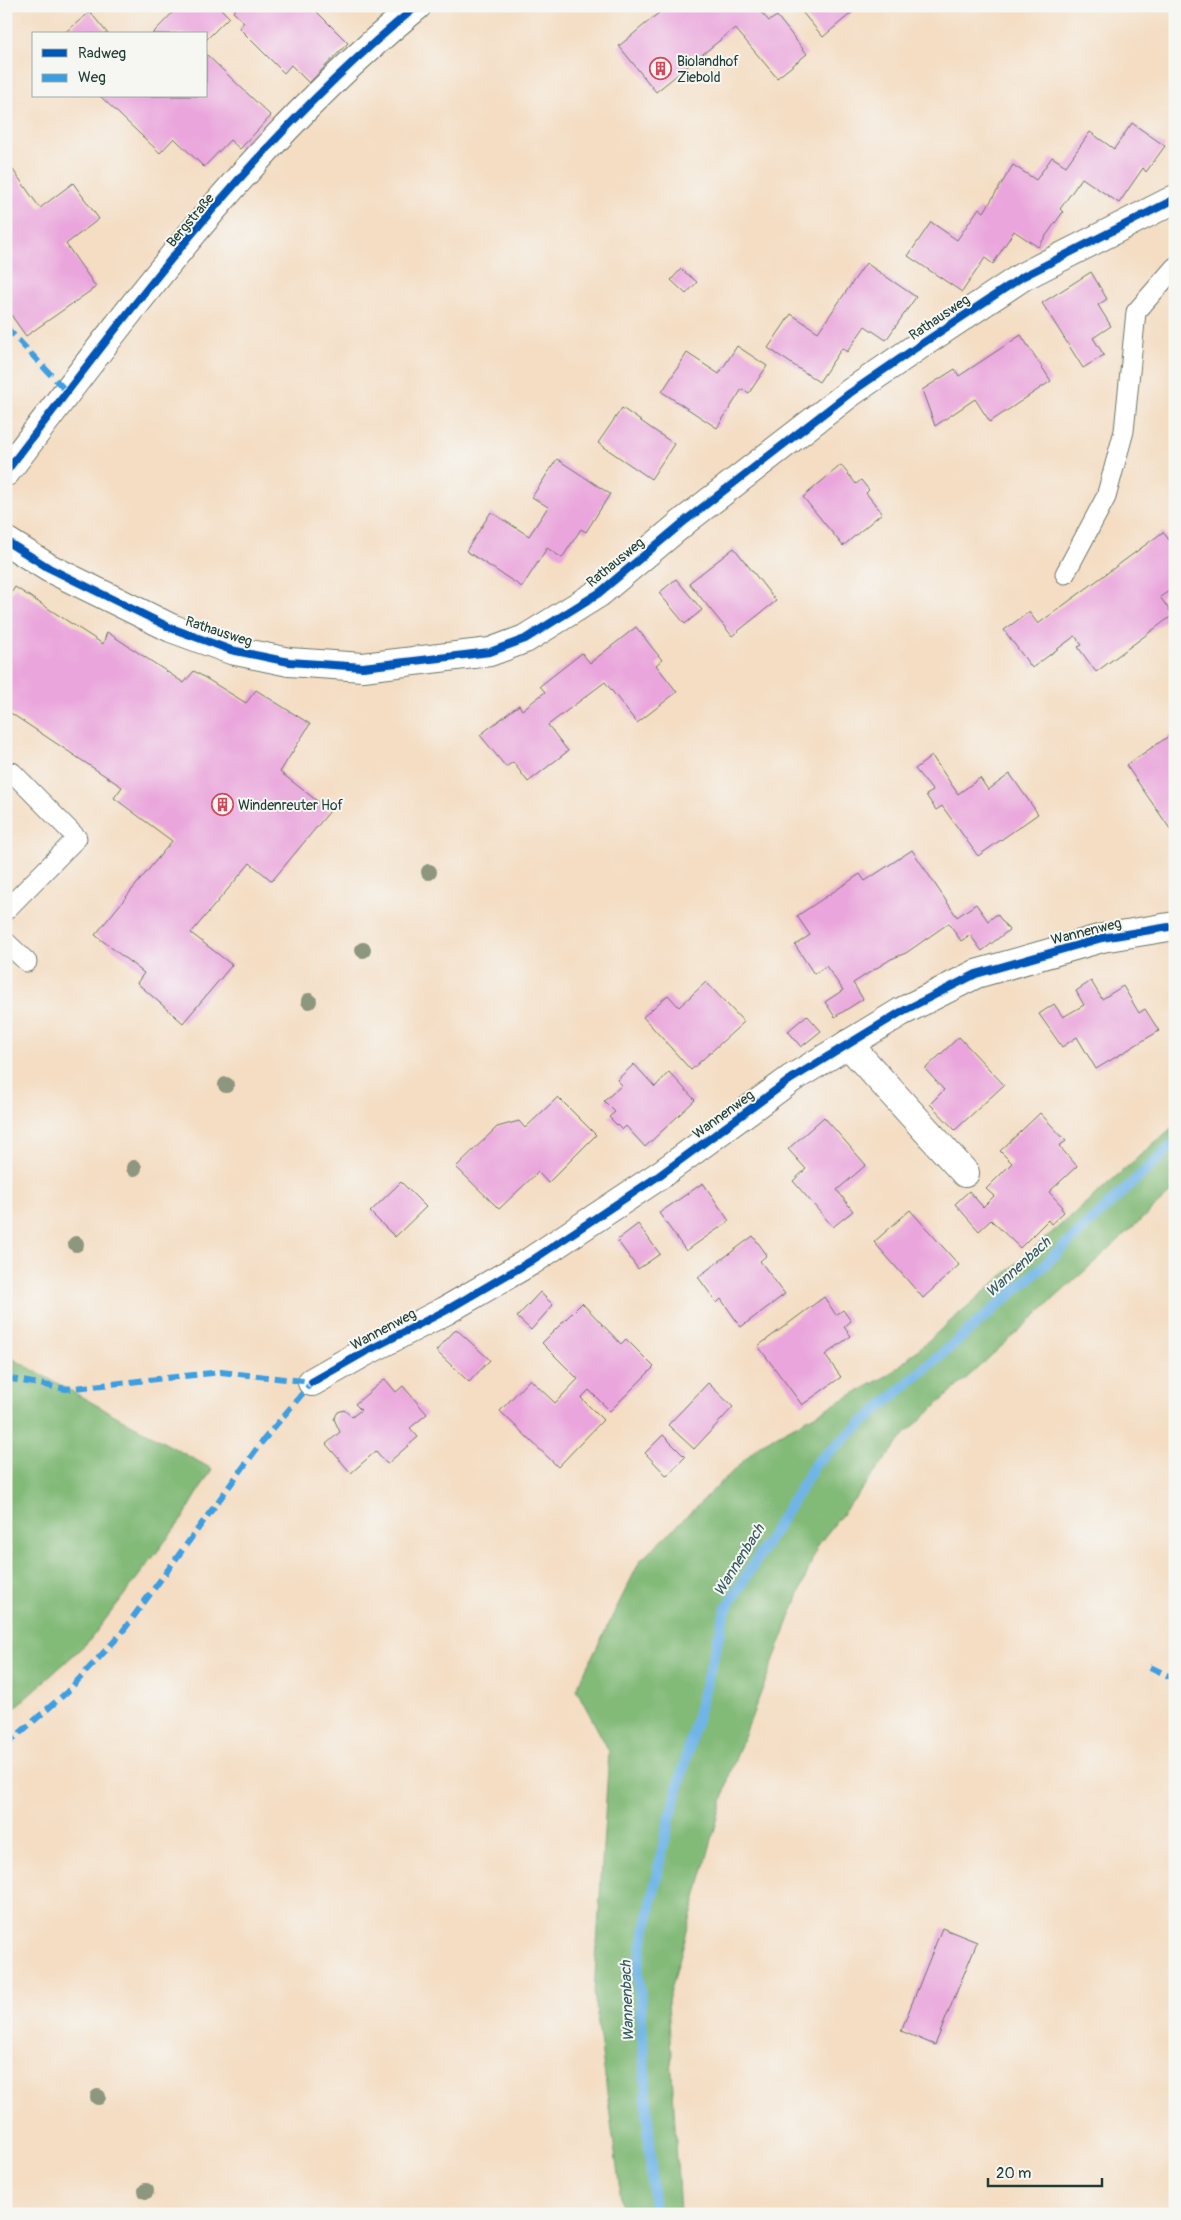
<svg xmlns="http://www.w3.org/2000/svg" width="1181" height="2220" font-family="Pangolin,sans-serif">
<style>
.forest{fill:#82ba78;stroke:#507c56}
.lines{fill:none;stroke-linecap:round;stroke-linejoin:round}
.stream{stroke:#71b5e7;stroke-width:11}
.building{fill:#eaa6dc}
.service-casing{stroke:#6a7566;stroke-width:21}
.minor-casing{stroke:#6a7566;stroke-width:30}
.service{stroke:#fff;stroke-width:19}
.minor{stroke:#fff;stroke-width:28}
.quiet{stroke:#3c9ee2;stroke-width:6;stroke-dasharray:12 6;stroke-linecap:butt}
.cycleway-casing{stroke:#f6f6f2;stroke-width:11}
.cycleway{stroke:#0057b8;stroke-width:8}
.tree{fill:#8d967e}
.labels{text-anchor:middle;stroke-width:4;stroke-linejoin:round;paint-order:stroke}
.poi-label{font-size:14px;fill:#1f3d34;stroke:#f6f6f2;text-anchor:start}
.street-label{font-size:14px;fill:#1f3d34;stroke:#f6f6f2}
.water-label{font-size:15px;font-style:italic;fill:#345b61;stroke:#f6f6f2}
</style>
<rect width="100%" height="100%" fill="#f6f6f2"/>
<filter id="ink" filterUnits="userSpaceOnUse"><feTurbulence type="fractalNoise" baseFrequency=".02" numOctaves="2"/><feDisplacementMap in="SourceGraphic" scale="10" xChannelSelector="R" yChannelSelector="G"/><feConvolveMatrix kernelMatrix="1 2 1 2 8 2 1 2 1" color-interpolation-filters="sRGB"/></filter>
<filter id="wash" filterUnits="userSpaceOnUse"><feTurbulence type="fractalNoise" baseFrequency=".0096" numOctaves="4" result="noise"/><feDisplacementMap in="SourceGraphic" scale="20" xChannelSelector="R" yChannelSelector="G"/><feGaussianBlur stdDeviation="1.12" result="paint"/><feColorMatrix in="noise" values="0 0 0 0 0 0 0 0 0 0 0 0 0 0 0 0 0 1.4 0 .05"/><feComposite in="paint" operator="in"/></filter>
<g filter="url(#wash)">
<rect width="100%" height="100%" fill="#f4ddc3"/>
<g class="forest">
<path d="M1175,1125V1189L906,1433L818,1545L730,1773L668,2001L680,2214H623L594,1993L609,1751L576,1689L640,1561L761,1444L890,1374Z"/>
<path d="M6,1355L212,1469L183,1518L89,1641L6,1716Z"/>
</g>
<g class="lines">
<path class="stream" d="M654,2214L638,1965L667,1829L726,1609L816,1463L1041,1268L1175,1143"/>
</g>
<g id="blocks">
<g class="building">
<path d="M179,6H218L229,17L206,40V34H152Z"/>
<path d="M238,6H311L348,43L309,83L291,65L284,73L239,28L244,22L233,12Z"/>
<path d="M667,6H761L758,9L769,21L777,16L807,54L777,78L735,28L656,92L619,46Z"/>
<path d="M797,6H853L856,9L823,37Z"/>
<path d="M90,12L108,34H63Z"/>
<path d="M206,54L271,116L240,149L230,140L204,167L174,138L160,153L100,96H206Z"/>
<path d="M1132,123L1165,146L1146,172L1143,168L1119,203L1082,178L1060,209L1063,212L1038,247L1014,231L993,264L985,258L962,292L908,256L931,222L957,240L979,208L984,212L1013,165L1036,180L1052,157L1066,166L1090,132L1114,149Z"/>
<path d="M13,170L40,208L73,183L99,219L66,244L96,287L26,336L6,308V175Z"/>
<path d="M866,263L916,297L886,340L865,326L847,352L842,348L819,382L768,348L791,314L818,332Z"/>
<path d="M681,269L697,282L686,294L671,280Z"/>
<path d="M1091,272L1107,299L1098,305L1111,326L1093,338L1104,355L1083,368L1042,303Z"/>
<path d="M1021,335L1051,381L990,422L975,399L935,426L922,390L955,369L959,376Z"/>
<path d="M737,346L767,366L749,393L742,389L717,428L662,392L687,353L719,374Z"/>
<path d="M622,408L674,444L651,479L598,443Z"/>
<path d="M557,459L610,494L586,532L581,529L562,558L547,548L522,587L466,551L491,512L529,536L548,507L532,497Z"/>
<path d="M841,465L856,484L861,480L869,490L866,493L882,513L843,546L803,497Z"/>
<path d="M1163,532L1175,548V587L1160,597L1173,615L1096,672L1078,647L1082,645L1075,636L1032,668L1004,630L1029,612L1038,624Z"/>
<path d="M734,548L776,601L732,636L689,583Z"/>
<path d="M676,579L702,610L685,624L659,593Z"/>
<path d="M15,587L103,644L107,632L184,683L194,671L246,703L256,690L310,724L280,772L330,811L272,881L250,863L191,933L232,965L183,1023L137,983L144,973L95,935L172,841L114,798L122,787L6,710V601Z"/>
<path d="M636,627L662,660L656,665L677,692L637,723L605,682L548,725L568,751L528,782L513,762L506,767L480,735L519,705L522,710L545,692L540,686L582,653L590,663Z"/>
<path d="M1175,732V836L1126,765Z"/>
<path d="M932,756L958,794L980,778L988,790L1010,774L1038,814L978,856L942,806L936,810L926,795L933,791L915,769Z"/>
<path d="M912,850L957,917L976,904L988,921L997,914L1009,930L982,951L970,935L961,941L949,923L906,953L891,959L853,983L863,999L835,1017L825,1002L843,990L826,966L814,974L795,945L810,935L797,916L860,874L865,881Z"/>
<path d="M1091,981L1102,999L1123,986L1139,1013L1145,1009L1159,1031L1096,1069L1077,1037L1062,1047L1039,1014L1054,1004L1063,1017L1084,1005L1076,991Z"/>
<path d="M706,982L744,1022L691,1070L643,1017L668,995L679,1007Z"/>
<path d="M807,1015L821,1031L801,1047L788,1031Z"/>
<path d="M959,1037L1004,1085L955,1130L930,1104L944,1090L925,1069Z"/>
<path d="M634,1064L655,1087L669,1072L695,1100L645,1147L626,1126L622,1130L609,1117L615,1112L604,1101L622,1085L617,1080Z"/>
<path d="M558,1097L596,1135L548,1183L538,1172L499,1209L456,1167L497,1127L519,1121L525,1128Z"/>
<path d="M1040,1113L1066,1141L1059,1146L1077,1166L1049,1192L1062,1206L1061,1208L1064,1212L1051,1224L1048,1220L1020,1248L991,1220L979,1231L955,1204L969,1191L983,1207L994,1196L986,1189L1012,1163L1000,1151Z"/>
<path d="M824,1117L866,1165L837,1190L853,1211L833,1227L793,1181L806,1169L788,1149Z"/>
<path d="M401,1182L426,1207L395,1237L370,1212Z"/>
<path d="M703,1183L729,1221L686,1251L659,1213Z"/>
<path d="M910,1210L959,1265L923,1298L874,1242Z"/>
<path d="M638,1224L660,1254L638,1269L617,1240Z"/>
<path d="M753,1236L767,1255L760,1261L785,1294L741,1327L721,1299L717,1303L698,1277Z"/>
<path d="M540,1292L553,1305L531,1330L517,1317Z"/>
<path d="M824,1297L836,1315L843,1310L851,1321L844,1327L851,1336L825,1355L841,1377L802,1405L758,1346Z"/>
<path d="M582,1303L621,1344L626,1339L654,1367L610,1411L589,1390L581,1398L603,1420L558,1467L500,1411L530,1379L555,1403L578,1379L542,1343Z"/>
<path d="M456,1329L490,1360L469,1382L436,1351Z"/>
<path d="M385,1379L396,1392L403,1386L427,1414L410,1428L418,1437L387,1464L376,1451L351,1473L326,1444L340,1432L334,1419L338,1412L344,1410L352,1417L361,1410L355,1404Z"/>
<path d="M708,1383L733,1407L694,1449L668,1425Z"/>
<path d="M663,1435L685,1457L667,1476L645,1453Z"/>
<path d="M942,1928L977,1942L935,2045L901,2031Z"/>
</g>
</g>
</g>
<g filter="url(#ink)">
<use href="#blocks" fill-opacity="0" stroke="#6a7566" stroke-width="1"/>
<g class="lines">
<defs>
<g id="service">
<path d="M1065,574L1106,497L1124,431L1136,312L1175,267"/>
<path d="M6,778L12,772L77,838L6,910"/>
<path d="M6,942L27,962"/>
</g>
<g id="minor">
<path d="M6,472C131,308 257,136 417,6"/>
<path d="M6,541L49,568L171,628L231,650L289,662L363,667L490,652L525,639L599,593L686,520L850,393L920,345L1022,277L1175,199"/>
<path d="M848,1044L965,1173"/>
<path d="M312,1382L363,1353L445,1311L531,1261L660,1175L791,1079L901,1012L976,974L1102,938L1175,926"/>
</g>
</defs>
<use href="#service" class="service-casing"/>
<use href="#minor" class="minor-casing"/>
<use href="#service" class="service"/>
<use href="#minor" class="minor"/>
<g class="quiet">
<path d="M6,327L67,392"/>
<path d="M6,1378L66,1389L221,1372L312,1382"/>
<path d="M1150,1667L1175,1679"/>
<path d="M6,1745L66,1693L120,1635L261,1443L312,1382"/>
</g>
<defs>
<g id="cycleway">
<path d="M6,472C131,308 257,136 417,6"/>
<path d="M6,541L49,568L171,628L231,650L289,662L363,667L490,652L525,639L599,593L686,520L850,393L920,345L1022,277L1175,199"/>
<path d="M312,1382L363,1353L445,1311L531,1261L660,1175L791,1079L901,1012L976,974L1102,938L1175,926"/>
</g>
</defs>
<use href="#cycleway" class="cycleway-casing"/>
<use href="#cycleway" class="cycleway"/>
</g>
<g class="tree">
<circle cx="429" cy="872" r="8"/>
<circle cx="363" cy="950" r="8"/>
<circle cx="309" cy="1001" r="8"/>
<circle cx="226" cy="1085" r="8"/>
<circle cx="134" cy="1168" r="8"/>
<circle cx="76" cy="1244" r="8"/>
<circle cx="98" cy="2097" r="8"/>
<circle cx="146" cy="2191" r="8"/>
</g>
</g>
<defs>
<symbol id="building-ring" viewBox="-11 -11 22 22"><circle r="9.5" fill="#f6f6f2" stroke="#d1495b" stroke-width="1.5"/><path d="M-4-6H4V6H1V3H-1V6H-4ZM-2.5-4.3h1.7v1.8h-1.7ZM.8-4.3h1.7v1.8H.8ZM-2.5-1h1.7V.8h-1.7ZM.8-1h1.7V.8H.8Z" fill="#d1495b"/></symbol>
</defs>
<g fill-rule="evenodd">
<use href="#building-ring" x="648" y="56" width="25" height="25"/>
<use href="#building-ring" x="210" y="792" width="25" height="25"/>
</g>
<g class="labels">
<g class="poi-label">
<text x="677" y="66">Biolandhof<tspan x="677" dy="16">Ziebold</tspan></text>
<text x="238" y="810">Windenreuter Hof</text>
</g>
<g class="street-label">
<text transform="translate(190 220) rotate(-50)" y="5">Bergstraße</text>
<text transform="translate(939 317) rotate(-34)" y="5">Rathausweg</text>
<text transform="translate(615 562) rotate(-39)" y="5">Rathausweg</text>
<text transform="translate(219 631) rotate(18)" y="5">Rathausweg</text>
<text transform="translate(1086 931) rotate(-14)" y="5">Wannenweg</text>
<text transform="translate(723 1114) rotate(-36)" y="5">Wannenweg</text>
<text transform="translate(383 1329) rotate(-28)" y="5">Wannenweg</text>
</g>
<g class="water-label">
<text transform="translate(1018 1267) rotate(-42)" y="5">Wannenbach</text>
<text transform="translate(739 1560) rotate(-58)" y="5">Wannenbach</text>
<text transform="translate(627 2001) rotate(-92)" y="5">Wannenbach</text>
</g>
</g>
<rect width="1181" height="2220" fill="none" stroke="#f6f6f2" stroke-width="25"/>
<rect x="32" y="32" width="175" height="65" fill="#f6f6f2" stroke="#a0aca6"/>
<rect x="42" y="49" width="25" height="8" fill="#0057b8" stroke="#a0aca6"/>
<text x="78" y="58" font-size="15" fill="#1f3d34">Radweg</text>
<rect x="42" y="74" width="25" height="8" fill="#3c9ee2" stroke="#a0aca6"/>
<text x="78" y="82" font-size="15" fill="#1f3d34">Weg</text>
<path d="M988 2178v8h114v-8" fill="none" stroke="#1f3d34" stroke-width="2.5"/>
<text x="996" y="2178" font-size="15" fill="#1f3d34" stroke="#f6f6f2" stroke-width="4" paint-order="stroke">20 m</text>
</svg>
